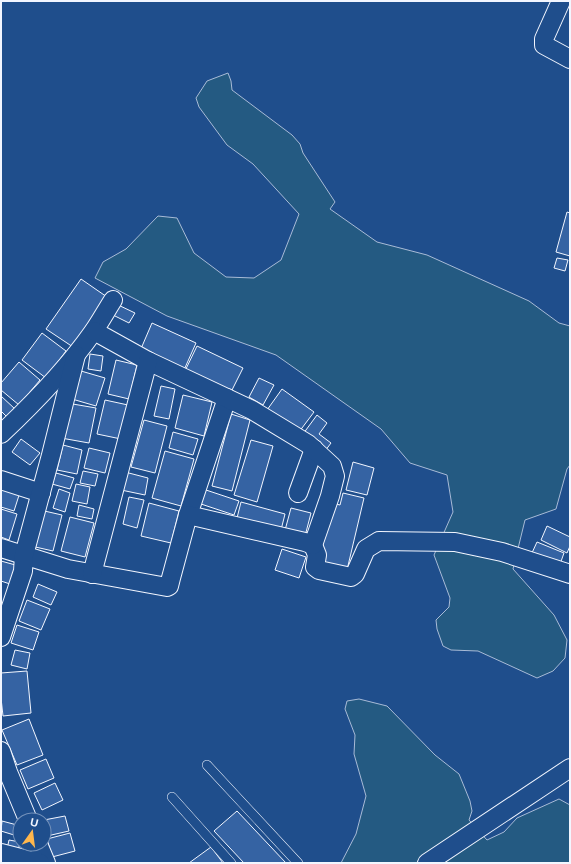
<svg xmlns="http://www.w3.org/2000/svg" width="571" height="864" font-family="Arial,sans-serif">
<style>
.green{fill:#245a82;stroke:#a8bbd7}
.building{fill:#3563a3;stroke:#f2f6ff}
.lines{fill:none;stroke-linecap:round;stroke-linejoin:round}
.lane-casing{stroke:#f2f6ff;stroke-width:10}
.street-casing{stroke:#f2f6ff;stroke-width:20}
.lane{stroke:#1f4e8c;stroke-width:9}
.street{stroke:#1f4e8c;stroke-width:18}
</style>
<rect width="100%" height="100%" fill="#1f4e8c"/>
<g class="green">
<path d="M228,73L231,81L232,90L292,135L300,144L303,153L335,202L330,209L377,242L427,255L529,301L559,323L570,326V465L567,469L556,509L525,520L513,569L554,615L567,640L565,658L553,671L537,678L478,651L451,650L443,646L437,629L436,620L449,607L450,598L434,555L453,512L447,475L410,463L381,429L276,355L167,316L95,278L103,262L126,249L158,216L177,218L194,253L226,277L254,278L281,260L299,214L253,164L227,145L199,107L196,98L207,81Z"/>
<path d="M359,699L387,706L435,755L459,774L470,801L472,811L469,820L487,840L504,832L517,818L559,799L570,805V863H341L356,834L366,796L354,754L355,735L345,709L347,701Z"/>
</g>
<g class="building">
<path d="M567,212L570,213V256L556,252Z"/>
<path d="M557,258L568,260L565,271L554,268Z"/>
<path d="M81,279L107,297L73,347L46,329Z"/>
<path d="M114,303L135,313L129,323L109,313Z"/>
<path d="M152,323L196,343L184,370L140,351Z"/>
<path d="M42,333L66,351L46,378L22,360Z"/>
<path d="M197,346L243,368L229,396L183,375Z"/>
<path d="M90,354L103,356L101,371L88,369Z"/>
<path d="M116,360L137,365L129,399L108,394Z"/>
<path d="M19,362L40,380L19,405L1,390V383Z"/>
<path d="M81,371L105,378L96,406L72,399Z"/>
<path d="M259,378L274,385L263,405L249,397Z"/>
<path d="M161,386L175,389L169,419L154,416Z"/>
<path d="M282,389L314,412L299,432L267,410Z"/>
<path d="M183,395L212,402L204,436L175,428Z"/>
<path d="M1,396L15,409L7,417L1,411Z"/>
<path d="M105,400L128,405L121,439L97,434Z"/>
<path d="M67,403L96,408L89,443L61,438Z"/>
<path d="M231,414L250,420L232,491L212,486Z"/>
<path d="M317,415L327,423L319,434L331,443L325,451L303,434Z"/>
<path d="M144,420L167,426L155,473L131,467Z"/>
<path d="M173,432L198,439L193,455L169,448Z"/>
<path d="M21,439L40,453L30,465L12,452Z"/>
<path d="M251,440L273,446L257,502L234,495Z"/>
<path d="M63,445L82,450L77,474L57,470Z"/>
<path d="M89,448L110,453L105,473L84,468Z"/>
<path d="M165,451L194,459L181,506L152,498Z"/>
<path d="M353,462L374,468L367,495L346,490Z"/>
<path d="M83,471L98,474L95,486L80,483Z"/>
<path d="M125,472L148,478L145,495L121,490Z"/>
<path d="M56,473L74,478L70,489L52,484Z"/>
<path d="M1,483L21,489L14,511L1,507Z"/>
<path d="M76,484L90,487L87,504L72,501Z"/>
<path d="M59,489L70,493L65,512L53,508Z"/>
<path d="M203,489L239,501L234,515L198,503Z"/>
<path d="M343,493L364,498L347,570L317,563L332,503L340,505Z"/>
<path d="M129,497L144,500L137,528L123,524Z"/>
<path d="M241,502L285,514L281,530L237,518Z"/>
<path d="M149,503L179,511L171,543L141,536Z"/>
<path d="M79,505L94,509L92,519L77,516Z"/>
<path d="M291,508L311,513L304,540L284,534Z"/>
<path d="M1,509L17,514L9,540L1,537Z"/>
<path d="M40,510L62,515L53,551L31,546Z"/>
<path d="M70,517L94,523L85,557L61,551Z"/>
<path d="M547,526L570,537V546L567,553L541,540Z"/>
<path d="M537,542L564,553L559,567L531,555Z"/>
<path d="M282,549L306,557L299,578L275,570Z"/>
<path d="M1,561L19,566L13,585L1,581Z"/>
<path d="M38,584L57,592L51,605L33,597Z"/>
<path d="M27,600L50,609L41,630L19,621Z"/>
<path d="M17,625L39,632L33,650L11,643Z"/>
<path d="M15,650L30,653L27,669L11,665Z"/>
<path d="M27,671L31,713L3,716L1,698V673Z"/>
<path d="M29,719L43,755L17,765L2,730Z"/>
<path d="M46,759L54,778L28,789L20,770Z"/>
<path d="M55,783L63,800L42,810L34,793Z"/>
<path d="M237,811L286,863H244L214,831Z"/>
<path d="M65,816L69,831L47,836L44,820Z"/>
<path d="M2,821L17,825L14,835L1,831Z"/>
<path d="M70,833L75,851L52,857L47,839Z"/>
<path d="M9,840L20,842L18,852L7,849Z"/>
<path d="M211,847L223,863H189Z"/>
</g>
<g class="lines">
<defs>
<g id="lane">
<path d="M207,765L298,863"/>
<path d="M172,797L231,863"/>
</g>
<g id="street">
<path d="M561,1L544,39V45L570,59"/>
<path d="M1,434C35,402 67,369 93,332C100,322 106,311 113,300"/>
<path d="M1,480L41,493"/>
<path d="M298,493L314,449"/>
<path d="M188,515L227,398"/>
<path d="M313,545L317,555L315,567L319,570L351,577L355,574L366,549L379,541L455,542L502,552L570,574"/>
<path d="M1,548L68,569L167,587L169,586L171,578L188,515L305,542L313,545L330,496L335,476L332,466L308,444L252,410L148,361L94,331"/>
<path d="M92,574L148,361"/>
<path d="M1,637L23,571L24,555L51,455L76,355"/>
<path d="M1,751L8,772L28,820"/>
<path d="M38,844L46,863"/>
<path d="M1,853L40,863"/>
<path d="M427,863L570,768"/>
</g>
</defs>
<use href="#lane" class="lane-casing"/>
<use href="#street" class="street-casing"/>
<use href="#lane" class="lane"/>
<use href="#street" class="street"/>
</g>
<rect width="571" height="864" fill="none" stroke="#f2f6ff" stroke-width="4"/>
<g transform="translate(32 832) rotate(14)"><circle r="19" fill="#1f4e8c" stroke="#7391ba"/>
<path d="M0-3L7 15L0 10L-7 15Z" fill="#ffb74d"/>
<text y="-6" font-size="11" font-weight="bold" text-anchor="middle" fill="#f2f6ff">U</text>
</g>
</svg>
